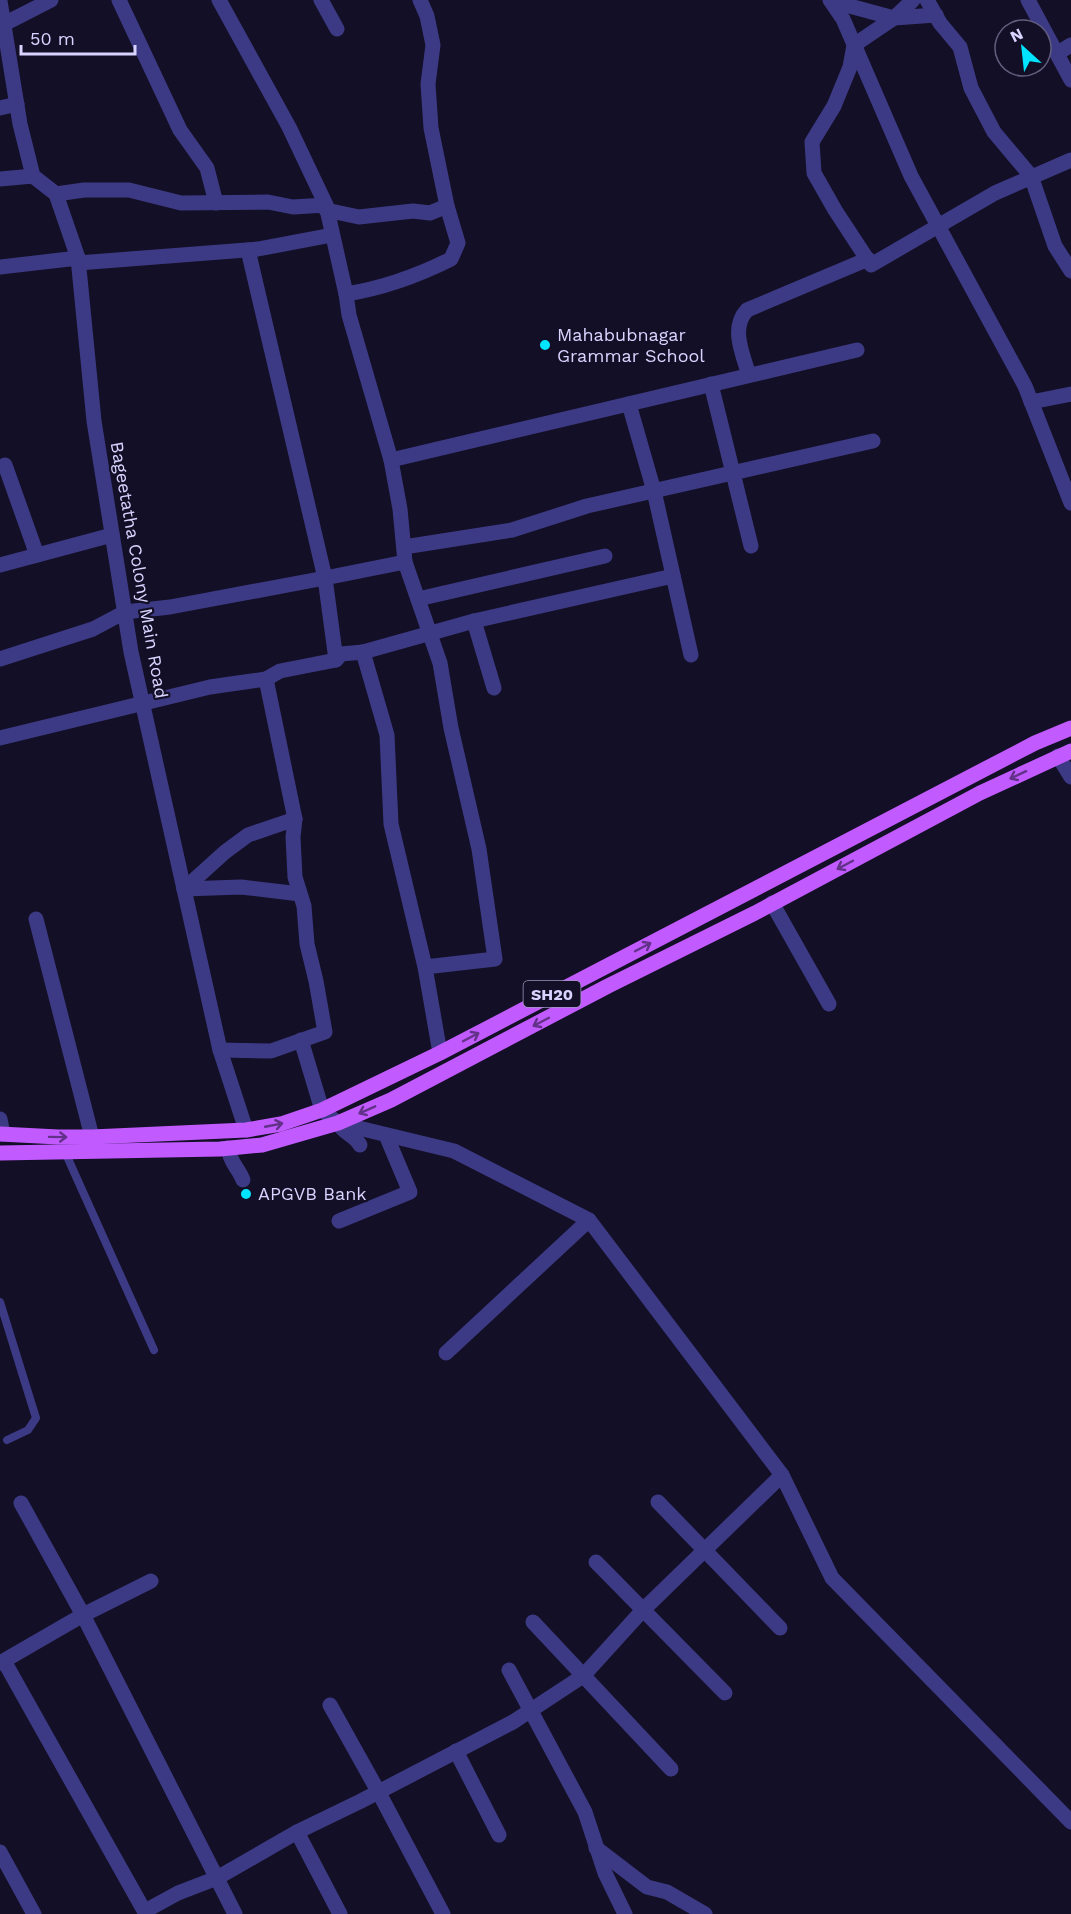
<svg xmlns="http://www.w3.org/2000/svg" width="1071" height="1914" font-family="'Work Sans',sans-serif">
<style>
.lines{fill:none;stroke-linecap:round;stroke-linejoin:round}
.service{stroke:#3d3a85;stroke-width:8}
.minor{stroke:#3d3a85;stroke-width:15}
.tertiary{stroke:#3d3a85;stroke-width:15}
.primary{stroke:#c25bff;stroke-width:15}
.oneway{stroke:#623188}
.poi-dot{fill:#00e5ff;stroke:#130f26;stroke-width:2}
.labels{text-anchor:middle;stroke-width:4.5;stroke-linejoin:round;paint-order:stroke}
.shield{fill:#130f26;stroke:#9e99be;stroke-width:1.5}
.shield-label{font-size:16px;font-weight:bold;fill:#d9d4ff}
.poi-label{font-size:18px;fill:#d9d4ff;stroke:#130f26;text-anchor:start}
.street-label{font-size:18px;fill:#d9d4ff;stroke:#130f26}
</style>
<rect width="100%" height="100%" fill="#130f26"/>
<g class="lines">
<g class="service">
<path d="M65,1152L154,1350"/>
<path d="M0,1302L36,1418L28,1430L7,1440"/>
</g>
<g class="minor">
<path d="M119,0L180,130L207,168L216,203"/>
<path d="M219,0L289,127L326,205"/>
<path d="M321,0L337,29"/>
<path d="M830,0L843,19L911,176L1025,386L1071,503"/>
<path d="M913,0L894,18L936,15"/>
<path d="M927,0L940,23L960,47L971,88L994,132L1031,176L1055,246L1071,271"/>
<path d="M1028,0L1071,80"/>
<path d="M831,1L894,18L854,45L850,67L834,106L812,142L814,173L835,210L871,265L995,193L1071,160"/>
<path d="M4,24L51,0"/>
<path d="M1058,53L1071,45"/>
<path d="M0,108L17,104"/>
<path d="M0,179L33,176"/>
<path d="M56,194L84,190H129L181,203L268,202L293,207L326,205L346,294L349,315L391,460L400,509L405,562"/>
<path d="M326,210L359,217L413,211L430,213L447,206"/>
<path d="M78,263L258,249L332,235"/>
<path d="M0,267L78,258"/>
<path d="M346,294C384,288 417,276 451,259L458,243L447,206L431,128L428,84L433,45L427,16L420,0"/>
<path d="M749,375C743,355 730,328 747,310L868,259"/>
<path d="M711,384L751,546"/>
<path d="M1031,402L1071,394"/>
<path d="M629,404L654,491L691,655"/>
<path d="M391,460L857,350"/>
<path d="M5,465L37,555"/>
<path d="M404,547L512,530L587,506L873,441"/>
<path d="M0,565L112,535"/>
<path d="M418,599L605,556"/>
<path d="M474,621L494,688"/>
<path d="M363,652L474,621L673,576"/>
<path d="M0,659L93,629L125,612L170,607L325,578L248,250"/>
<path d="M266,679L295,819"/>
<path d="M0,738L210,687L266,679L280,671L336,660"/>
<path d="M1058,756L1071,777"/>
<path d="M184,889L225,852L248,835L295,819L293,837L295,877L304,906L307,944L316,981L325,1032L271,1051L220,1050"/>
<path d="M184,889L241,887L300,894"/>
<path d="M772,903L829,1004"/>
<path d="M36,919L92,1137"/>
<path d="M425,967L391,824L387,735L363,652L341,654L336,660L325,578L405,562L440,663L451,728L479,849L495,959L425,967L440,1053"/>
<path d="M301,1040L322,1110L338,1123L454,1151L589,1220L782,1475L832,1578L1071,1822"/>
<path d="M0,1119L3,1134"/>
<path d="M340,1126C346,1134 355,1136 360,1145"/>
<path d="M228,1148C230,1163 238,1167 243,1180"/>
<path d="M339,1221L410,1192L386,1135"/>
<path d="M446,1353L589,1220"/>
<path d="M658,1502L780,1628"/>
<path d="M21,1503L83,1615L235,1914"/>
<path d="M596,1562L725,1693"/>
<path d="M533,1622L671,1769"/>
<path d="M4,1661L146,1914"/>
<path d="M0,1663L83,1615L151,1581"/>
<path d="M509,1670L585,1812L605,1873L625,1914"/>
<path d="M330,1705L378,1791L443,1914"/>
<path d="M456,1751L499,1835"/>
<path d="M297,1832L340,1914"/>
<path d="M596,1848L647,1887L667,1892L705,1914"/>
<path d="M0,1852L34,1914"/>
<path d="M145,1911L178,1893L217,1878L297,1832L361,1801L513,1722L583,1676L642,1611L782,1475"/>
</g>
<path class="tertiary" d="M0,1L20,124L33,176L56,194L78,258L94,421L131,652L220,1050L246,1130"/>
<g class="primary">
<path d="M0,1134L58,1137H92L246,1130L281,1124L322,1110L440,1053L1035,743L1071,728"/>
<path d="M0,1153L220,1149L262,1145L338,1123L391,1100L608,986L755,913L980,793L1071,751"/>
</g>
</g>
<defs><path id="oneway-shaft" d="M-6 0H5M1.5-3L5.5 0L1.5 3" fill="none" stroke-width="1.6" stroke-linecap="round" stroke-linejoin="round" transform="scale(1.5)"/></defs>
<g class="oneway">
<use href="#oneway-shaft" transform="translate(1018 775) rotate(155)"/>
<use href="#oneway-shaft" transform="translate(845 865) rotate(152)"/>
<use href="#oneway-shaft" transform="translate(643 947) rotate(-28)"/>
<use href="#oneway-shaft" transform="translate(541 1022) rotate(152)"/>
<use href="#oneway-shaft" transform="translate(471 1037) rotate(-28)"/>
<use href="#oneway-shaft" transform="translate(367 1110) rotate(156)"/>
<use href="#oneway-shaft" transform="translate(274 1125) rotate(-11)"/>
<use href="#oneway-shaft" transform="translate(58 1137) rotate(1)"/>
</g>
<g class="poi-dot">
<circle cx="545" cy="345" r="6"/>
<circle cx="246" cy="1194" r="6"/>
</g>
<g class="labels">
<rect class="shield" x="523.5" y="981" width="57" height="26" rx="4.5"/>
<g class="shield-label">
<text x="552" y="1000">SH20</text>
</g>
<g class="poi-label">
<text x="557" y="341">Mahabubnagar<tspan x="557" dy="21">Grammar School</tspan></text>
<text x="258" y="1200">APGVB Bank</text>
</g>
<g class="street-label">
<text transform="translate(139 570) rotate(80)" y="6">Bageetatha Colony Main Road</text>
</g>
</g>
<g transform="translate(1023 48) rotate(333)"><circle r="28" fill="#130f26" stroke="#625e7d" stroke-width="1.5"/>
<path d="M0-4.5L10 22L0 15L-10 22Z" fill="#00e5ff"/>
<text y="-9" font-size="16" font-weight="bold" text-anchor="middle" fill="#d9d4ff">N</text>
</g>
<path d="M21 45v9h114v-9" fill="none" stroke="#d9d4ff" stroke-width="3"/>
<text x="30" y="45" font-size="18" fill="#d9d4ff" stroke="#130f26" stroke-width="4.5" paint-order="stroke">50 m</text>
</svg>
